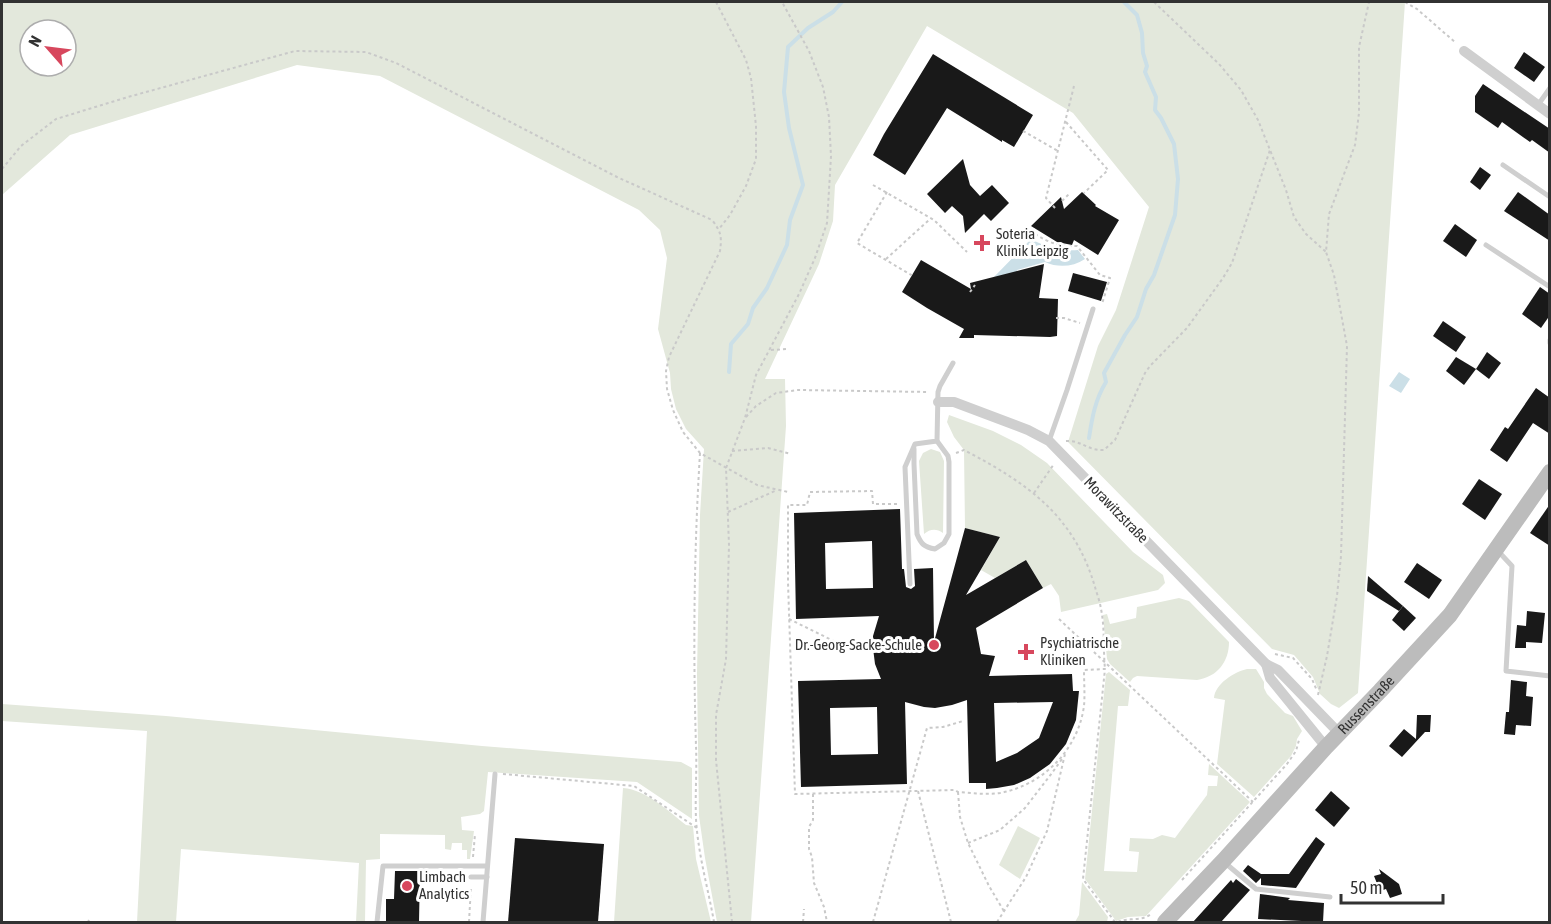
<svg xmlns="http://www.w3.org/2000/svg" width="1551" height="924" font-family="'Asap Condensed',sans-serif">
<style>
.green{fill:#e3e8dc;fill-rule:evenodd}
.water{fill:#cbdfe7}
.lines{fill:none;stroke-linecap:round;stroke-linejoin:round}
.stream{stroke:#cbdfe7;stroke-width:4}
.building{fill:#191919;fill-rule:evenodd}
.path{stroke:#c9c9c9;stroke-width:2;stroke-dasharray:3 3;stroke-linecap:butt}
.lane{stroke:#cfcfcf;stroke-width:5}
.street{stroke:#cfcfcf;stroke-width:10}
.secondary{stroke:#bcbcbc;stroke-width:16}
.poi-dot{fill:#d7475d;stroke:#fff;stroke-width:2}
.labels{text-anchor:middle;stroke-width:6;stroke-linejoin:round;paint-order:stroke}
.poi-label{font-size:15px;fill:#323232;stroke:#fff;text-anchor:start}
.street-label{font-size:15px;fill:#323232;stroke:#fff}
</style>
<rect width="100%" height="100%" fill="#fff"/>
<g class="green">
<path d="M2,2H1405L1358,693L1339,708L1331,704L1320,694L1313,677L1294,655L1272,649L1068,442L1098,346L1116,310L1149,207L1073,113L927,26L835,185L833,221L819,264L765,379H785L786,426L751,922H717L705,858L699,816L697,674L700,515L704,449L686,429L676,409L671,389L670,373L658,329L667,258L660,230L639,210L380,76L297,65L70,135L2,195ZM30,30H66V66H30Z"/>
<path d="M949,415L993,431L1021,445L1047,463L1133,552L1163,575L1165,583L1158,590L1061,612L1059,596L1051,584L1043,588L1026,560L995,578L981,570L1000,537L965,528L964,450L954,437L947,422Z"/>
<path d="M931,449L940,452L944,461L943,533C936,528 930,529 924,534L919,461L923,453Z"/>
<path d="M1179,598L1189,601L1229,642C1229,662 1217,677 1197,680L1137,676L1133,678L1130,682L1110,664L1107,659L1103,615L1107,614L1110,624L1136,618L1137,607Z"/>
<path d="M1247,669H1256L1264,682V688L1267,694L1285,713L1293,716L1302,731L1297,739L1296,746L1291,756L1254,797L1217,764L1225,700L1214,698C1215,684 1234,672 1247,669Z"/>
<path d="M1109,672L1130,690L1128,706H1118L1104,871L1137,872L1139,852L1129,851L1130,838L1153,839L1162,835L1175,838L1207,795L1208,786H1217L1218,776L1208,775L1209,764L1250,802L1146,916L1128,917L1116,921L1085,879L1106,674Z"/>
<path d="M2,704L166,716L482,746L681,762L692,768V819L637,782L488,772L484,811L480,814L461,817L462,830L474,831L470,859H467V850H462V843H452L451,850L445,849V835L380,834V859L366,860L365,922H356L359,863L181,849L176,922H137L147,731L2,721Z"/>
<path d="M623,788C647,790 668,811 686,825L693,826L696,859L711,922H614Z"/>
<path d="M1018,826L1040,838L1020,879L999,865Z"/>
<path d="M1082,882L1108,917L1107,922H1075L1079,915Z"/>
</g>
<g class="water">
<path d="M1031,239C1047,248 1061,251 1078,250L1085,259C1073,267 1058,268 1045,262L1017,270V274L994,277Z"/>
<path d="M1399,372L1410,379L1401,393L1389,386Z"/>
</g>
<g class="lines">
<g class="stream">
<path d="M729,372L731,344L748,324L753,308L767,288L787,245L790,220L803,185L789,128L784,92L788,47L808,28L833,12L842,2"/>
<path d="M1089,438C1092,418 1095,400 1106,382L1104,373L1125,335L1137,317L1146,289L1154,275L1175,215L1178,179L1174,144L1161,118L1155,110L1156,97L1145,72L1147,66L1143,53L1142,33L1137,15L1124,2"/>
</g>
</g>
<g class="building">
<path d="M1524,52L1545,67L1534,82L1514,68Z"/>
<path d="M933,54L1033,115L1014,147L1002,140V142L947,108L905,175L873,155L884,134Z"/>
<path d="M1483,84L1550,129V153L1532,140L1530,142L1502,122L1498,128L1475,112V96Z"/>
<path d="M963,159L970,185L980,196L992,185L1009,203L991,221L984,214L965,233L963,216L952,206L945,213L927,194Z"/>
<path d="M1480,167L1491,175L1480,190L1470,182Z"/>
<path d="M1082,192L1096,205L1095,206L1119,220L1098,255L1074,240L1072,245L1057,242L1031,226L1061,197L1064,209Z"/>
<path d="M1518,192L1550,215V241L1504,211Z"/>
<path d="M1455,224L1477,240L1466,257L1443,241Z"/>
<path d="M921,260L971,289L970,283L1044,264L1039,298L1058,299L1057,336L1050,337L974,335V338H959L964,329L927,308L902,292Z"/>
<path d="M1073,273L1107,282L1101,301L1068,291Z"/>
<path d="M1540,287L1550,294V315L1541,328L1522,314Z"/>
<path d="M1443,321L1466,337L1456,352L1433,336Z"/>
<path d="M1487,352L1501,363L1489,379L1476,369Z"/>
<path d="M1456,357L1476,369L1464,385L1446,371Z"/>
<path d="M1536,388L1550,398V434L1533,423L1507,462L1490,450L1505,427L1508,429Z"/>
<path d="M1479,479L1502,494L1485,520L1462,504Z"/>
<path d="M1550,504V546L1530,533Z"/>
<path d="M900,509L902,569H904L906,587L911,589L915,586L914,569L933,568L934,642L965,528L1000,537L966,595L1026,560L1043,588L976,628L981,654L995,656L989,676L1072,674L1073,691H1079L1076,720L1066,744L1050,764L1030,778L1014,785L997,788L986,789V783H969L967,700L952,705L935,708L924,707L905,702L907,784L801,787L798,681L881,679L875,664L873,648V636L879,616L796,619L794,513ZM872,541L873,588L826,589L825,543ZM1053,702L1039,738L1017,753L996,762L994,703ZM877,707L878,754L831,755L830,708Z"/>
<path d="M1417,563L1442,580L1429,599L1404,582Z"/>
<path d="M1368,576L1403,606L1399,611L1367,591Z"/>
<path d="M1403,606L1416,618L1404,631L1392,620Z"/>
<path d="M1527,611L1545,613L1542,643L1526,642V648H1515L1517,625L1526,626Z"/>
<path d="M1511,680L1527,682L1526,696L1533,697L1531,726L1516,725L1515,735L1504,734L1506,712H1509Z"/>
<path d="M1417,715H1431L1430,732H1425L1402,757L1389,746L1404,729L1416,739Z"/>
<path d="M1331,791L1350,808L1334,827L1315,810Z"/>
<path d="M1316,837L1325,844L1296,888L1261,885V878L1256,883L1243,871L1248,865L1261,874H1289Z"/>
<path d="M515,838L604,844L598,922H508Z"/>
<path d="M1379,869L1399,884L1402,894L1390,898L1386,889L1380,891L1374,876L1381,874Z"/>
<path d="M395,871H420L419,922H386V899H394Z"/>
<path d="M1236,879L1250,890L1221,922H1193L1231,880L1233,883Z"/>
<path d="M1260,894L1290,898L1288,900L1324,903L1323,922L1258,919Z"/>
</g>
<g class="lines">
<g class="path">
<path d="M716,2L746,60L751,78L756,126V159L746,186L730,215L719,229"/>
<path d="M1154,2L1219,64L1241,90L1258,120L1286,190L1294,217L1306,234L1326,252"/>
<path d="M1405,2L1417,9L1456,43"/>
<path d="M1066,122L1108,170L1084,193"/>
<path d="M1023,131L1058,151"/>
<path d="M2,169L21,146L56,119L128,97L295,51L366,52L396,63L617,177L712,220C721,232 722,236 720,251L669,357L666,371L667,389L673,410L683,432L700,453L757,485L788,492"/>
<path d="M873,185L934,220L967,252"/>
<path d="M887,192L857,243L913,276"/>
<path d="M1062,201L1069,194"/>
<path d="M1055,208L1046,198L1074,86"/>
<path d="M1035,234C1049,243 1061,247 1077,246L1100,275L1110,278L1102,304"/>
<path d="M886,259L930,219"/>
<path d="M970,292L975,285"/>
<path d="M1056,318H1064L1080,323"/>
<path d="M771,350L788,349"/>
<path d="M746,417L756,406L776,393L798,390L929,392"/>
<path d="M1066,441C1081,440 1088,451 1104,450L1115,440L1145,373L1150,366L1187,328L1223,278L1232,263L1270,150"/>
<path d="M732,451L768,448L791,454"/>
<path d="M700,453C694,550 693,648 696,746C697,770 695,795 696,819C698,854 708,888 714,922"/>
<path d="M956,453L964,450C1027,483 1074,515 1095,587C1097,594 1100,602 1101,609C1105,628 1103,649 1105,669"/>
<path d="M1034,493L1054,464"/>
<path d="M897,504H873L872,491L810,492L807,505H788V582L795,794L955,790L958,792C972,793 986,795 1000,793C1043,785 1078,750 1084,706C1085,694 1084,682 1084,670L1105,669L1083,879L1115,922"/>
<path d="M728,512L777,490"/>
<path d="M789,619L848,648"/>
<path d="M1059,619L1253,802"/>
<path d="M1275,654L1293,658L1312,679L1317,691"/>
<path d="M1318,695L1327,656L1337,596L1341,556L1347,346L1334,275L1326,252L1329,214L1355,145L1359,113V47L1369,2"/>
<path d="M503,774L634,786L697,828"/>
<path d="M918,791L951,922"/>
<path d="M958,792L960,817L968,843L989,886L1005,913"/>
<path d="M813,794V820L809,827V849L812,857L814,883L824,907L827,922"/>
<path d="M968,843L1000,830L1025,808L1052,773L1062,759"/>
<path d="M473,857L475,834"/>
<path d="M1182,880L1287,764L1296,751L1299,740"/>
<path d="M88,922L89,920"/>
<path d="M469,922L471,886"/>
<path d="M732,922L716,760V715L726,659L729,545L726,468L745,418L756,375L799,294L815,258L827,223L829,190L831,156L829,117L823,87L809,51L782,2"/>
<path d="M803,922L804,909"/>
<path d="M873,922L927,728L943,727L963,721"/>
<path d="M997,922L1026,877L1047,831L1065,754"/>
<path d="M1118,922C1129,917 1143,922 1152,913"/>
</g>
<g class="lane">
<path d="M1538,105L1550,88"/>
<path d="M1503,165L1550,197"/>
<path d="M1486,245L1550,287"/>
<path d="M1550,340V343"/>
<path d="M1049,441L1067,390L1093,309"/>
<path d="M914,449V464L917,534C921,544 924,547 935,549L944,543L949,534V462L948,456L937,441"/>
<path d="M1498,551L1512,566L1506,671L1550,676"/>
<path d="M910,584L905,467L915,444L937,441L938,392L940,386L953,363"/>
<path d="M1224,862L1256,889L1330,897"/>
<path d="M471,877H487"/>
<path d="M377,922L383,866H487"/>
<path d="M483,922L495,774"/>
</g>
<g class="street">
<path d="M1464,51L1550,114"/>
<path d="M938,402H954L1028,430L1049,441L1266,664L1278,670L1339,733"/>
<path d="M1266,664L1270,678L1326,747"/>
</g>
<path class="secondary" id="s1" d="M1165,922L1223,861L1326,747L1380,691L1450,615L1550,472"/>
</g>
<g class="poi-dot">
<path d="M979 234h6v6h6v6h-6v6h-6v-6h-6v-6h6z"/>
<circle cx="934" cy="645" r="6"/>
<path d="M1023 643h6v6h6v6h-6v6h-6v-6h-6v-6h6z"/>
<circle cx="407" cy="886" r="6"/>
</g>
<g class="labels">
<g class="poi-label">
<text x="996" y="239">Soteria<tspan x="996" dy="17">Klinik Leipzig</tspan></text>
<text x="1040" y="648">Psychiatrische<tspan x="1040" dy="17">Kliniken</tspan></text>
<text x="922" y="650" text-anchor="end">Dr.-Georg-Sacke-Schule</text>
<text x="419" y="882">Limbach<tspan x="419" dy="17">Analytics</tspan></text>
</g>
<g class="street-label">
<text transform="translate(1116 510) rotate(46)" y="5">Morawitzstraße</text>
<text dy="5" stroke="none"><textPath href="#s1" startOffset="296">Russenstraße</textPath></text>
</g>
</g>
<rect width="1551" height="924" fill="none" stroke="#323232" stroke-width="6"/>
<g transform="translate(48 48) rotate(298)"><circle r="28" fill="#ffffff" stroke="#adadad" stroke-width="1.5"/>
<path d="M0-4.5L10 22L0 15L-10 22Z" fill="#d7475d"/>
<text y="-9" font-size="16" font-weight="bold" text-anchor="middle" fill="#323232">N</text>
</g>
<path d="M1341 894v9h102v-9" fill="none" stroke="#323232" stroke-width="3"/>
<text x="1350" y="894" font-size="18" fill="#323232" stroke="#ffffff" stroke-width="4.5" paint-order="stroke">50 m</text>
</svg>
